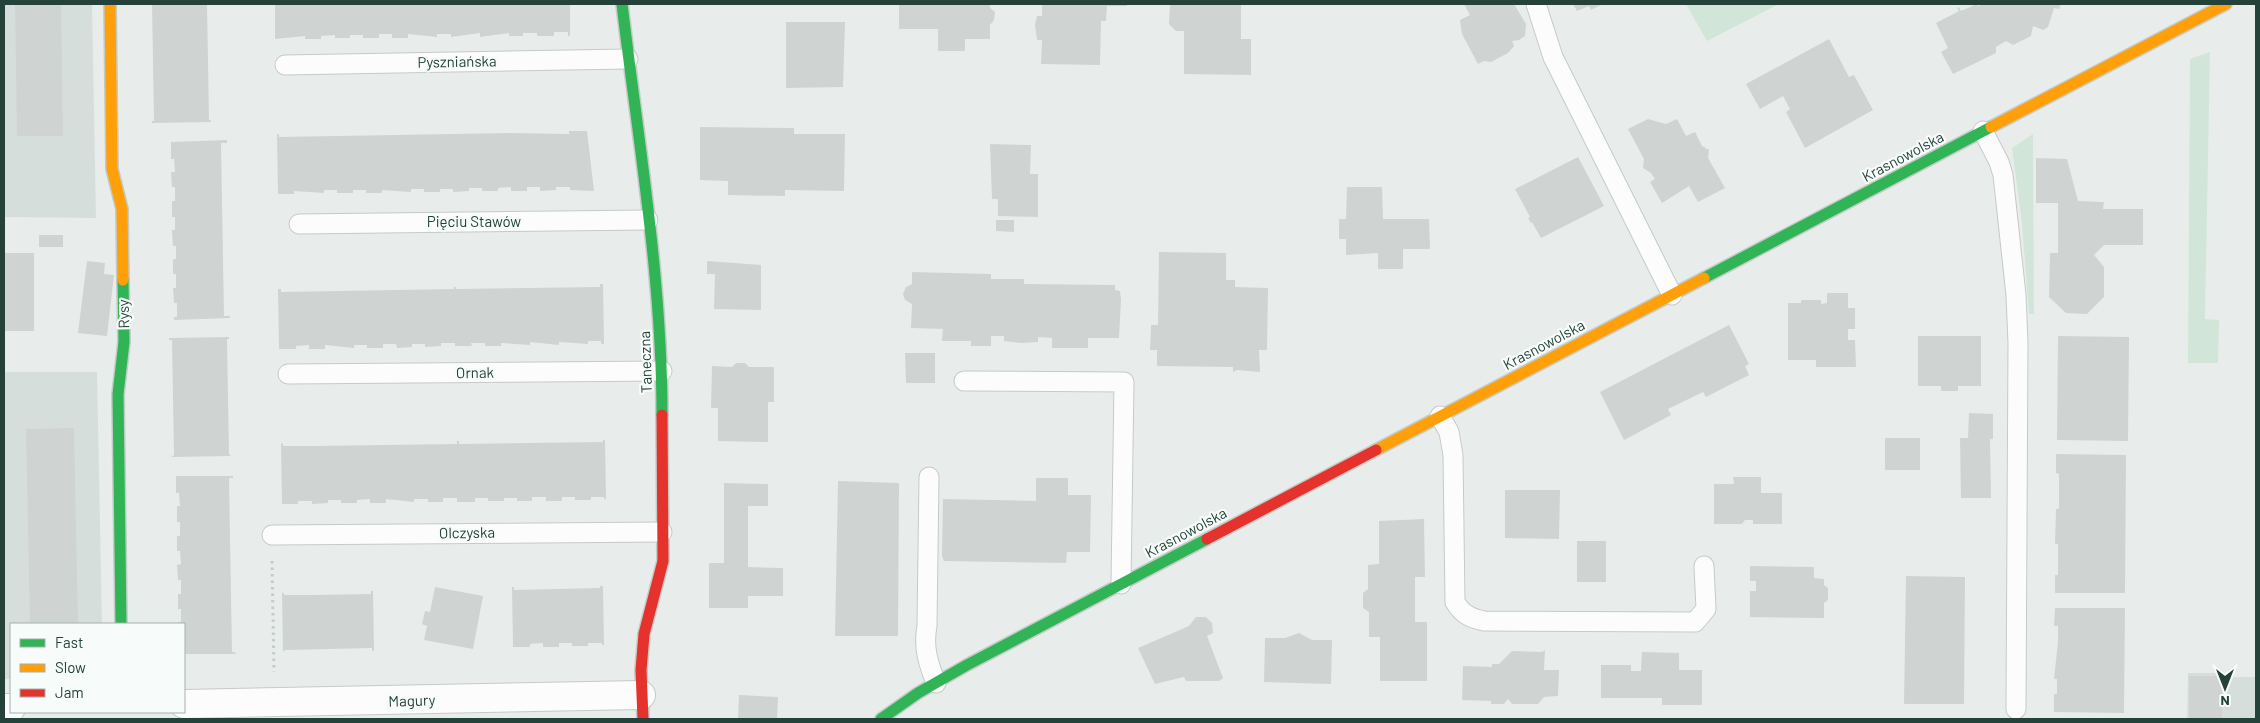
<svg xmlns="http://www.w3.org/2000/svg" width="2260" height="723" font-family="Barlow,sans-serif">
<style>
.built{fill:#d6dedb}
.green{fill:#d1e6d8}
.building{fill:#cfd4d2}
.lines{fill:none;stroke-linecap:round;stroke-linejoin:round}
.lane-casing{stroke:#c5cac8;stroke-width:21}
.street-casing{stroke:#c5cac8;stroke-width:30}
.fast-casing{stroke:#c3cbc8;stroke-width:14}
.slow-casing{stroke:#c3cbc8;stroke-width:14}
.jam-casing{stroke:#c3cbc8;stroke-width:14}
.path{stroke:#c3ccca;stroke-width:3;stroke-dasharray:2.5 4;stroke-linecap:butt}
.lane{stroke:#fcfcfc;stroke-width:19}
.street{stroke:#fcfcfc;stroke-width:28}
.fast{stroke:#30b455;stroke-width:11}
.slow{stroke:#ff9f0a;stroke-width:11}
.jam{stroke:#e5322d;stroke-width:11}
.labels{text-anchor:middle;stroke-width:4.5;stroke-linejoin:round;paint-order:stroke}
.street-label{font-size:15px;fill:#24423a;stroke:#f7fbf9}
</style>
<rect width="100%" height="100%" fill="#e8edeb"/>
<g class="built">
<path d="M4,4H92L96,218L4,217Z"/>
<path d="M4,372H97L102,624H11V679H4Z"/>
<path d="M2188,673H2225L2227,677H2256V719H2187Z"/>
</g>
<g class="green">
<path d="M1686,4H1779L1707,41Z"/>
<path d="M2210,52L2205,319L2219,320L2218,363H2188L2190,59Z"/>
<path d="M2033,134L2034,314H2029L2022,223L2012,148Z"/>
</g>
<g class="building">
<path d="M15,4H61L63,136H17Z"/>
<path d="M152,4H207L209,120H211V122L152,123V121H154Z"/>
<path d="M275,4H570V36H568V32H554V36H537V33H523V36H509V33L480,37V33L451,37V34H437V37L408,34V38H392V34H379V38H363V35H350V38H335V35L321,36V39H305V36L275,39Z"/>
<path d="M899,4H990V8L995,12L994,20L990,25V39H965V51H938V29H899Z"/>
<path d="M1042,4H1127V6H1107L1106,21H1101L1100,65L1041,64L1042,40H1037L1035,25L1037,16H1042Z"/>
<path d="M1170,4H1241V39H1251V75L1184,74V31H1176L1169,24Z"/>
<path d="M1464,4H1514L1526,24L1525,36L1519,40L1512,41L1514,46L1508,53L1491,62L1484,61L1478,64L1462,34L1460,20L1470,15Z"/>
<path d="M1573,4H1603L1591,10L1589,6L1577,11Z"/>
<path d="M1977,4L1978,6L1984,4H2061L2059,9L2054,8L2048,27L2043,30L2033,26L2031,36L2013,45L2006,41L1996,47V53L1953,74L1941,52L1948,48L1936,23L1959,11L1957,8L1959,7L1961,11Z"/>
<path d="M786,22H845L843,87L786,88Z"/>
<path d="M1829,39L1849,77L1854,75L1873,110L1805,148L1786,112L1790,109L1783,96L1760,109L1746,84Z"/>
<path d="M1648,119L1666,124L1677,119L1686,136L1695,132L1702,146L1709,150L1708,158L1725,188L1698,202L1689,186L1662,203L1650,182L1655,179L1651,173L1643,168L1644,159L1628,129Z"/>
<path d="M700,127L794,128V134H845L844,191L785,190V196L728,195V181L700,180Z"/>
<path d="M569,131H587L594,191L570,190V187H556V190L540,191V187H527V191H511V187L498,188V191H482V188H469V191L453,192V189H440V192H424V189H411V192L382,190V193H366V190H353V193H337V190H324V193L294,191V194H278L277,134H279V137L511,133L569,134Z"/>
<path d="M227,140V143H221L222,201L224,316H230V318L174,320V317H177V303H174L173,288H176V274H173V259H176V246H173L172,230H175V217H172V201H175V187H172L171,172H175L174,159H171V142Z"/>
<path d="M990,144L1031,145L1030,174H1038V217L998,216V199H992Z"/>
<path d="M1578,157L1604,206L1541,238L1532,222L1531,223L1528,218L1530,217L1515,189Z"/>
<path d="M2036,158L2067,159L2078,201L2104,202L2103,209H2143V245H2104L2094,255L2104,267V297L2087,314L2066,313L2049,297L2050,253H2058V203H2036Z"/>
<path d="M1347,187H1382L1383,219H1429L1430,249H1403V269H1378V253L1346,255V239H1339V219H1346Z"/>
<path d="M996,220H1014V232L996,231Z"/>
<rect x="39" y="235" width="24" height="12"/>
<path d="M1159,252L1226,253V280H1235V287L1268,288L1267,350H1259L1260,372L1237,370L1233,372V367L1157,366V350H1150L1151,325H1158Z"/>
<rect x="4" y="253" width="30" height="78"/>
<path d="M87,261L105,263L104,274L114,275L107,336L78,333Z"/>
<path d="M707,261L761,265V310L714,309L715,274H707Z"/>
<path d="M912,272L991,274V279H1024V284L1115,285V290L1120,291L1121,300L1119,338H1088V348H1052V338L1038,337V342L1021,343L1004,341V336H991V346H971V341H942L943,329L911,328L912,304L905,300L903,294L906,287L912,284Z"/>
<path d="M600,284H603L604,344H601V341H588V344L559,342V345L530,342V345L501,343V346H485V343H471L472,346H455V343H441V346L425,347V344H412V347L397,348L396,344H383V348H367V345H354V348L325,345V349H309V345L296,346V349H279L278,289H281V292L454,289V287H456V289L600,287Z"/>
<path d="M1827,293H1848V308H1855V329H1848V340H1855L1856,367H1816V360H1788V303H1801V300H1821V304L1827,303Z"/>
<path d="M1729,325L1749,364L1745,366L1749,375L1706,397L1703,392L1668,409L1671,415L1624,440L1600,392Z"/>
<path d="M1918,336H1981V386H1958V391H1941V386H1918Z"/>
<path d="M2058,336L2129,337L2128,441L2057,440Z"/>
<path d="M229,337V339H227L229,454L231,456L171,457L174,455L172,340H169V338Z"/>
<path d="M905,353H935V383H906Z"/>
<path d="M736,363H745L749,367H774V402H768V442L718,441V408H711L712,366L732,367Z"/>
<path d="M1969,413L1993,414V439H1990L1991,498H1961L1960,438H1968Z"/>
<path d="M74,428L78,624H30L26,429Z"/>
<rect x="1885" y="438" width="35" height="32"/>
<path d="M603,440H605L606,499H604V497H591V500H575V497H562V501H546V497H532V501H517V498H504V501H488V498H475V502H457V498H443V502H428V499H414V502L386,499V503H370V499L357,500V503H341V500H328V503L312,504V501H298V504H282L281,444L283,443V446H313L457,444V441H459V444L603,442Z"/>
<path d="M2056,454L2126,455L2125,593H2055V575H2058V544H2055L2056,509H2059V474L2056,473Z"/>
<path d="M176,476H233V478H229L230,537L232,652H235L236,654H184V624H178V622H181V609H178V594H181V580H178L177,565L181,564L180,551H177V536H180V522H177V506H180L179,493H176Z"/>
<path d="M1733,477H1761V493H1782V524H1753V520H1745L1742,524H1714V484H1734Z"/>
<path d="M1036,478H1068V495H1091L1090,552H1067L1066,563L944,561L942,556L943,499L1036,501Z"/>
<path d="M838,481L899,483L898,636H835Z"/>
<path d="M724,483L768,484V506H748V567L783,568V596H748V608H709V563H724Z"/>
<path d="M1505,490H1560L1559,539L1505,538Z"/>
<path d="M1424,519L1425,577H1415V622H1427V681H1380V637H1369V612L1363,608V593L1368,589V565L1379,564V521Z"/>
<rect x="1577" y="541" width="29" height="41"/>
<path d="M1750,566L1814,567V578L1824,579V585L1828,588V600L1824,603V618L1750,617V591H1756V581H1750Z"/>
<path d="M1906,576L1965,577L1964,704H1904Z"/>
<path d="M600,586H603L604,645H602V643H588V646H572V643H559V647H543V643L530,644V647H513L512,587H514V590L600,588Z"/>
<path d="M435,587L483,596L473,649L424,640L427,626L422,624L425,611L430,612Z"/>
<path d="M371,591H373L374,651H372V648L285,650L283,652L282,593H284V595H314L371,594Z"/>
<path d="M2055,608H2125L2124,713L2054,712V694H2057V679H2054L2058,642V626H2054Z"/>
<path d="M1196,617H1206L1212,623L1213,633L1207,636L1223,678L1219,681H1186L1184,677L1155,684L1138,648L1189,626Z"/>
<path d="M1299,633L1312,640H1332L1331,684L1264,682L1265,638H1285Z"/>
<path d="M1545,650L1544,670H1559L1558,696L1544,697L1538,704H1512L1508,699L1504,704H1491V701L1462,700L1463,666L1492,667V664H1499L1512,651L1542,652Z"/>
<path d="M1642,652L1679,653V670H1702V705H1662V698H1601V665H1631V671H1641Z"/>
<rect x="2189" y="676" width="33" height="43"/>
<path d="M739,695L778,697L777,719H738Z"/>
</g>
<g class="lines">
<defs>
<g id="lane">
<path d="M1536,4L1553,57L1672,295"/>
<path d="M285,65L628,59"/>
<path d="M1983,131L1999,162L2003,175L2016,295L2018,343L2016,709"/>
<path d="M299,224L648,220"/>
<path d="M288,374L662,371"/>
<path d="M964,381L1124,382L1121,584"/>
<path d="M1440,416L1449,432L1453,455L1455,602C1462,614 1470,618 1484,621L1695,622L1706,609L1704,566"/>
<path d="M929,477L927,626C923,647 928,663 936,683"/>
<path d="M272,535L662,532"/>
</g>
<g id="street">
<path d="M184,704L641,695"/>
<path d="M4,708H11"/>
</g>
<g id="fast">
<path d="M622,4C638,140 662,277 662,415"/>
<path d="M1704,278L1991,127"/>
<path d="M121,624L118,394L124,342L123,280"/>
<path d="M881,719L918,693L967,665L1207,539"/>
</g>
<g id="slow">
<path d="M110,4L112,169L122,209L123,280"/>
<path d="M1991,127L2226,4"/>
<path d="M1376,450L1704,278"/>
</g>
<g id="jam">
<path d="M1207,539L1376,450"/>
<path d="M643,719L641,670L644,634L663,561L662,415"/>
</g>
</defs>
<use href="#lane" class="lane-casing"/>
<use href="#street" class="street-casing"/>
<use href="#fast" class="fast-casing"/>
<use href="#slow" class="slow-casing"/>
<use href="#jam" class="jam-casing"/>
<g class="path">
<path d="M4,4H6"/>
<path d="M272,561L274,672"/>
</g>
<use href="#lane" class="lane"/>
<use href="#street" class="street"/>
<use href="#fast" class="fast"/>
<use href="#slow" class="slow"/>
<use href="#jam" class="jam"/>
</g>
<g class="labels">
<g class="street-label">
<text transform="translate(457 62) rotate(-1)" y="5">Pyszniańska</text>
<text transform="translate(1903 157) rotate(-28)" y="5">Krasnowolska</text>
<text x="474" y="227">Pięciu Stawów</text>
<text transform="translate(124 314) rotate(-91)" y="5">Rysy</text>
<text transform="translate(1544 345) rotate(-28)" y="5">Krasnowolska</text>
<text transform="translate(646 362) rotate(-92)" y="5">Taneczna</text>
<text transform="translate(475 373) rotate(-1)" y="5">Ornak</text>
<text transform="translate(467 533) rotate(-1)" y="5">Olczyska</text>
<text transform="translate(1186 533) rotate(-28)" y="5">Krasnowolska</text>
<text transform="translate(412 701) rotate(-2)" y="5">Magury</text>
</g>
</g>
<rect width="2260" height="723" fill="none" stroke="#24423a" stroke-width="10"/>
<rect x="10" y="623" width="175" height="90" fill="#f7fbf9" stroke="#a3b1ad"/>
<rect x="20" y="639" width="25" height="8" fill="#30b455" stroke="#a3b1ad"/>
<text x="55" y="648" font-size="15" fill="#24423a">Fast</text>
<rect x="20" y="664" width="25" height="8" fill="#ff9f0a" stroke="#a3b1ad"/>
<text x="55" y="673" font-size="15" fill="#24423a">Slow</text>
<rect x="20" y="689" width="25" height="8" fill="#e5322d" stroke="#a3b1ad"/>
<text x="55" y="698" font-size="15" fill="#24423a">Jam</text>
<g transform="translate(2225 688) rotate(180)" stroke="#f7fbf9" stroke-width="4" paint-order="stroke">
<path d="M0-4L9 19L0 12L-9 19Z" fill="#24423a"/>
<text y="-8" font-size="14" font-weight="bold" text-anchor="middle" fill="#24423a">N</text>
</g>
</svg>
